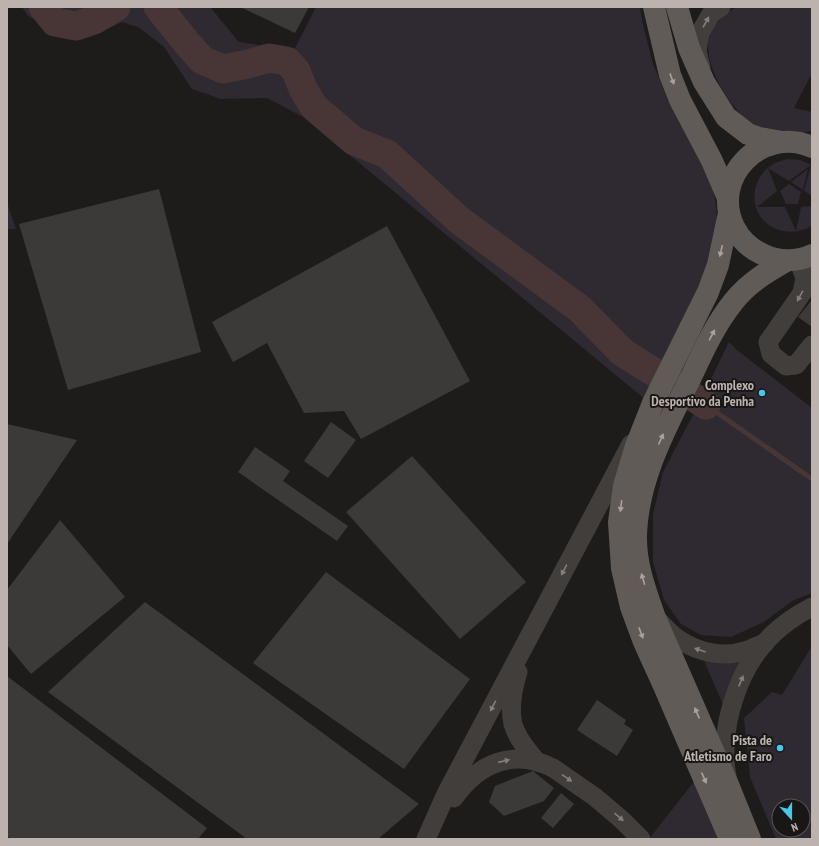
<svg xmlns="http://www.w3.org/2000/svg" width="819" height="846" font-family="'PT Sans Narrow',sans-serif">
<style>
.green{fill:#2f2932;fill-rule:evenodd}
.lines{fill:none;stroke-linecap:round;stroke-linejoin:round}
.stream{stroke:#483636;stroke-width:5}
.river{stroke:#483636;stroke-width:29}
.building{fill:#3c3a38}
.minor{stroke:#423e3c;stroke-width:19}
.major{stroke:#615b58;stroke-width:22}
.oneway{fill:#857e7b}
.oneway2{fill:#aaa19d}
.poi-dot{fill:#47c8ea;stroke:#181716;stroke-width:1.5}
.labels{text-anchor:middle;stroke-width:4;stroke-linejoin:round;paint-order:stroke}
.poi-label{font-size:14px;font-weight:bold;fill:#bcb2ae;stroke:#181716;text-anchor:end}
</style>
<rect width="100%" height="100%" fill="#1d1c1b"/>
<g class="green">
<path d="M22,7H210L239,42L294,50L316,7H640L643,25L653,64L668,100L713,187C718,209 718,232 712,254C709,266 703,277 698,288C683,327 665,363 646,400L305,118L267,98L221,99L192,89L164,47L138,27L122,22L103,31L80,37L52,30L28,16Z"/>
<path d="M737,7H812V73L794,108L812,112V131C806,132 800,133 794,134C786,134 777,131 770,130C766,129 761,129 758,128C755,127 752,124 750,123C729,107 703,64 709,38C713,23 725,13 737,7Z"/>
<path d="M789,159L800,160L812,165V196L804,191L811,165L789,181L768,168L777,191L757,207H785L796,231L801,207L812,206V226C803,231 793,233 783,231C742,222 746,165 789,159Z"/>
<path d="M808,169L803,190L791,182Z"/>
<path d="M789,184L801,192L798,204H786L780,191Z"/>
<path d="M7,202L16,229H7Z"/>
<path d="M729,342L737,350L812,408V593L792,601L764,622L731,637L701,635L681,624L664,600L653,562V514L663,472L695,411Z"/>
<path d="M812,646V839H776L750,777L744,718L772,692L782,695ZM779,806H803V830H779Z"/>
<path d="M748,654L725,709L702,656Z"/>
<path d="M696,779L721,839H649Z"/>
</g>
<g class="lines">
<path class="stream" d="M706,405L812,479"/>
<g class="river">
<path d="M43,7L55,22L76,26L94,20L116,7"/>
<path d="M158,7L187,43L202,60L223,69L248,64L269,58L287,61L296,71L303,89L314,107L354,141L387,154L459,220L580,309L622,352L706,405"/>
</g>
</g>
<g class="building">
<path d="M240,7H309L295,33Z"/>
<path d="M159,189L201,352L68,390L19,224Z"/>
<path d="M387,226L470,381L361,439L344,411L304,413L267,343L233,362L212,322Z"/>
<path d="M812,300V327L798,317Z"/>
<path d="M331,422L356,440L328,478L304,461Z"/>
<path d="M7,424L77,440L7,544Z"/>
<path d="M255,447L290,471L283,481L348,526L337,541L238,472Z"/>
<path d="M412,456L526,582L460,639L346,512Z"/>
<path d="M60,520L125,597L31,674L7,645V590Z"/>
<path d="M326,572L470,679L404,769L253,663Z"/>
<path d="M145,602L419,804L378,839H247L48,692Z"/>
<path d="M7,676L207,828L198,839H11L7,836Z"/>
<path d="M597,700L626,720L624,724L633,730L617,756L577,730Z"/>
<path d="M533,771L554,788L544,801L504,816L489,802L495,786Z"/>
<path d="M561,793L574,804L553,828L541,818Z"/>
</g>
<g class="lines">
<g class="minor">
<path d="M701,67L697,51L700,33L711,14L721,7"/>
<path d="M798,259L805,278L802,293L768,342L771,354L786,366L796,365L812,345"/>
<path d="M657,619C664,626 671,635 680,640C699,653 725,658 748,650C753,648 759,645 765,643"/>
<path d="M518,672C513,688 509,707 513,724C517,738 528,751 537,762"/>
<path d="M727,776C723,758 725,739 728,721C739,669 764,631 812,607"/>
<path d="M454,798C478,763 514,748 553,768L595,797L622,820L641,839"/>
<path d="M426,839L447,792L631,444"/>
</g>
<g class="major">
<path d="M654,7L670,75L680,100L712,161L728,198"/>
<path d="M677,7L689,48L704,82L726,117L748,134L759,138L782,142"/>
<path d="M812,147C762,125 710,177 734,227C740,239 749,248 762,254C778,262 796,262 812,255"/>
<path d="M729,213L718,265L708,292L653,403L636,446L624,486L619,522L622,568L631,607L644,642L664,686L730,839"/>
<path d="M750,839L729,787L655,618C646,592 636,566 636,539C636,482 666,427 691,377C703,351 716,323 734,301C748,283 767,272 786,261"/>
</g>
</g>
<defs><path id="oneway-solid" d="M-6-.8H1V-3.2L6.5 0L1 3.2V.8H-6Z"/></defs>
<g class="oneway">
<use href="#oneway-solid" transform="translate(706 22) rotate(-61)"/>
<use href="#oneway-solid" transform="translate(800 296) rotate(119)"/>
<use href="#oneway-solid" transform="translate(564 570) rotate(118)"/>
<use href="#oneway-solid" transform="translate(700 650) rotate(-161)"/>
<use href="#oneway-solid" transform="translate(741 681) rotate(-67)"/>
<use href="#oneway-solid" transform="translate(493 706) rotate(118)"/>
<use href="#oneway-solid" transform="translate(504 761) rotate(-13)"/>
<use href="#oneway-solid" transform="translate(567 778) rotate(35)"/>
<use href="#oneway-solid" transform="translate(619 817) rotate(41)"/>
</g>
<g class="oneway2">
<use href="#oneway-solid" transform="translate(672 79) rotate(70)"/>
<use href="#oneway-solid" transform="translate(721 251) rotate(103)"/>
<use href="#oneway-solid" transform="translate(712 335) rotate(-62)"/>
<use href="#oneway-solid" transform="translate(661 439) rotate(-66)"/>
<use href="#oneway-solid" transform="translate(621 506) rotate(97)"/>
<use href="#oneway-solid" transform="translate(643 579) rotate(-106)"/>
<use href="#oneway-solid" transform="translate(641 633) rotate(70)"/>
<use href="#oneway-solid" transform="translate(697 713) rotate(-113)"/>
<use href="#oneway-solid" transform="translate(704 778) rotate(66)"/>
</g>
<g class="poi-dot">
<circle cx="762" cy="393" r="4"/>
<circle cx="780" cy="748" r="4"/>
</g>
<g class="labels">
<g class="poi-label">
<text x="754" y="390">Complexo<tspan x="754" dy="16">Desportivo da Penha</tspan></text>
<text x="772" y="745">Pista de<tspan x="772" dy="16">Atletismo de Faro</tspan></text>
</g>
</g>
<rect width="819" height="846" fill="none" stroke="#bcb2ae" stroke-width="16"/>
<g transform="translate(791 818) rotate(159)"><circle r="19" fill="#181716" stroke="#5a5553"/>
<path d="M0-3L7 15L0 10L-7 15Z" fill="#47c8ea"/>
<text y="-6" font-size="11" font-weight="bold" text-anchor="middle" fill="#bcb2ae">N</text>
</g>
</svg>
